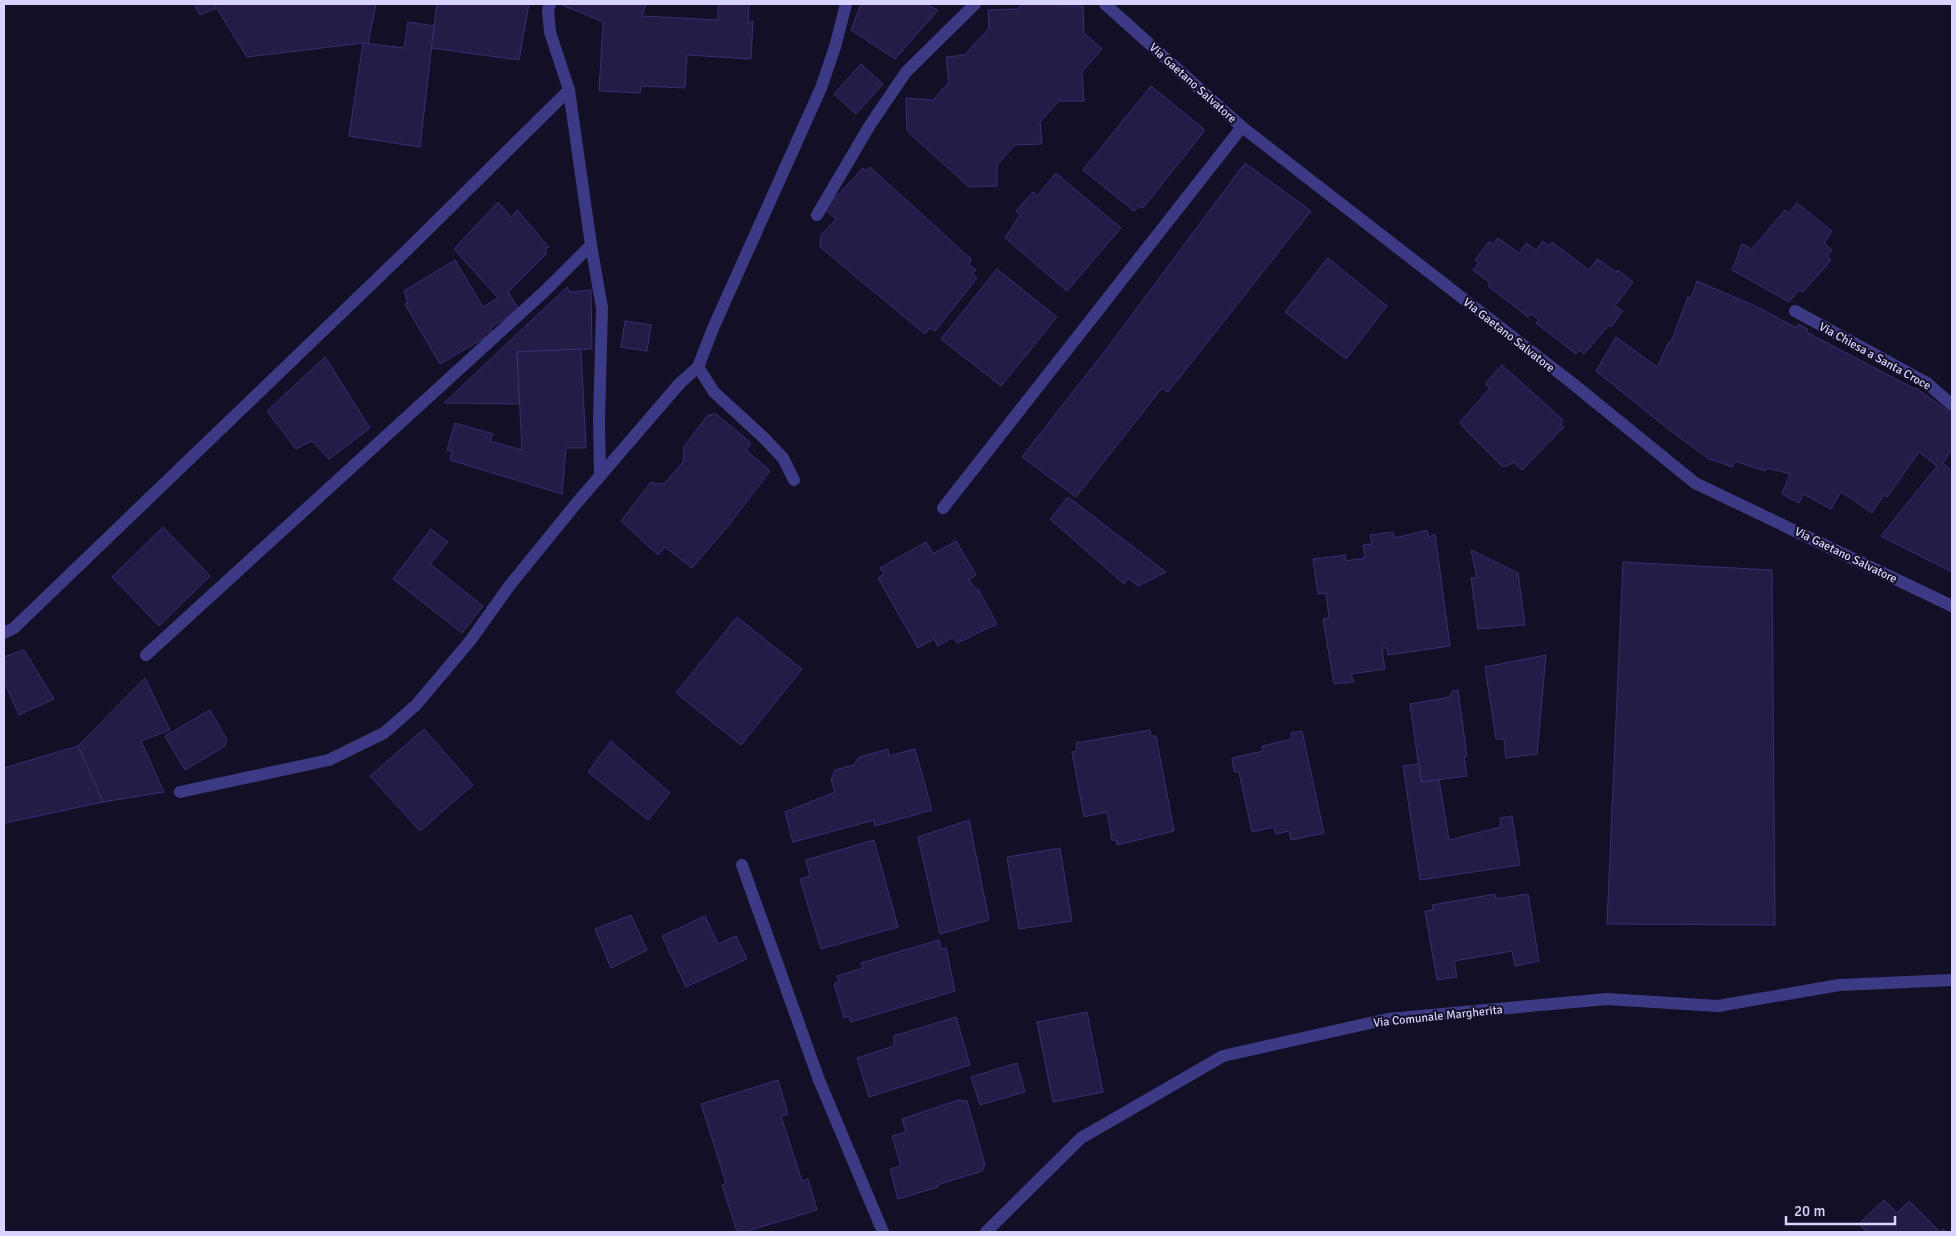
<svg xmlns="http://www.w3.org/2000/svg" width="1956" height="1236" font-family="Signika,sans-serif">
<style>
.building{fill:#241b47;stroke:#3b2d73}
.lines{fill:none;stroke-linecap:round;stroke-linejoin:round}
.service{stroke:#3d3a85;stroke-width:12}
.minor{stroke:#3d3a85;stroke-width:12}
.tertiary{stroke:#3d3a85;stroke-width:12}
.labels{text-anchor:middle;stroke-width:4;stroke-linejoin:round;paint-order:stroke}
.street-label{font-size:12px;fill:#d9d4ff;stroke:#130f26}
</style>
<rect width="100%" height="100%" fill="#130f26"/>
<g class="building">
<path d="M194,4H214L216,8L200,15Z"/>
<path d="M214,4H376L368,44L363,43L247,57Z"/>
<path d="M437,4H529L519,60L431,48Z"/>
<path d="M560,4H646L642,16L718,20V4H749L748,23L753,21L751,59L687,55L685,88L641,86L640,93L599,91L603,22Z"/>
<path d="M861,4H925L938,10L895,59L851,30Z"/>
<path d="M1022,4H1056L1059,6H1083L1084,33L1102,49L1082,72L1084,101H1059L1040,122L1042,144L1015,145L997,165V186L969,187L907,131L906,98L933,100L949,82L946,57L965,55L989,28L988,10L1018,9Z"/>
<path d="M408,22L434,26L420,147L349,136L363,43L404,48Z"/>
<path d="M861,64L883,84L856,114L834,94Z"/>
<path d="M1151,86L1205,130L1143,208L1139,206L1134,211L1083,170Z"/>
<path d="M1245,163L1311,211L1168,392L1162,388L1076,497L1022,457L1105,351Z"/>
<path d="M870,167L971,259L969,265L976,270L972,274L977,278L935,331L930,328L925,334L820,247L821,235L836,219L825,209L863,168L867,171Z"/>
<path d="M1056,173L1121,228L1067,291L1005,238L1020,215L1016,211L1033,192L1037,196Z"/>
<path d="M498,202L511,217L517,210L549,247L545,249L547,253L508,292L519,310L490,328L494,332L440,364L405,304L408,303L404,291L455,260L483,307L498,298L454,249Z"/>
<path d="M1797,203L1832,231L1824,243L1832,250L1827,256L1831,260L1803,292L1799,290L1789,302L1732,270L1742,244L1752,249L1785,210L1789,213Z"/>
<path d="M1498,238L1519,253L1526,243L1536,250L1543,241L1549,246L1552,242L1589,270L1597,259L1616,272L1618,270L1633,282L1615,306L1623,311L1611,327L1609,325L1584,354L1579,350L1576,354L1536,323L1539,320L1531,314L1528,317L1488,286L1490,283L1473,270L1479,263L1475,260L1489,242L1493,244Z"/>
<path d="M1328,258L1387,306L1346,359L1285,312Z"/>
<path d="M997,269L1057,317L1001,386L941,339Z"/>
<path d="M1697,281L1753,305L1797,328L1798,324L1808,329L1806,331L1814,336L1915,389L1916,388L1952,414V449L1943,463L1952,471V572L1881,536L1937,466L1919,452L1887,497L1884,495L1872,513L1841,492L1831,509L1803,494L1799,503L1782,494L1790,474L1767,468L1765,471L1735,461L1732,467L1709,459L1672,432L1596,371L1616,337L1657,367L1669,342H1671L1688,297L1691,298Z"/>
<path d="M567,287L570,292L591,290L592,349L517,352L520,404L444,403Z"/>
<path d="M625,321L651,325L647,351L621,347Z"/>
<path d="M581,349L586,448H566L562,494L450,460L452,451L447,450L455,423L493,434L490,441L522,450L517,352Z"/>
<path d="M325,357L370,428L329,459L312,441L296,449L267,411Z"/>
<path d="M1502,365L1563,420L1561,425L1564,427L1522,470L1513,462L1510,465L1503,467L1463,427L1460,422L1490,388L1485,384Z"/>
<path d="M716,414L751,443L746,450L770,471L728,526L692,568L665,547L658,555L621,521L651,482L657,484L665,483L683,462L684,454L683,448L708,415Z"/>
<path d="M1068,497L1166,572L1138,586L1128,578L1124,584L1050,519Z"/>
<path d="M163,527L210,576L159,626L112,577Z"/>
<path d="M431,529L448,542L430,564L483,606L462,633L393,579Z"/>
<path d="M1427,530L1429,537L1435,534L1450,646L1388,655L1387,648H1382L1385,669L1351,674L1354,682L1334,684L1323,619L1329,618L1326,593L1318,594L1313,559L1345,555L1346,561L1365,558L1363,545L1372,544L1370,535L1392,532L1395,538Z"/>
<path d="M956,541L976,575L969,579L976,590L978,589L997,624L957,643L953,637L938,646L934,639L918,648L878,578L884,574L880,568L926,542L933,554Z"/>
<path d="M1471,550L1518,573L1525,625L1478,629L1471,578H1477Z"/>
<path d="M1623,562L1772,570L1775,925L1607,924Z"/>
<path d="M737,617L802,669L741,745L676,693Z"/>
<path d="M24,650L54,699L19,715L4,681V657Z"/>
<path d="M1546,655L1537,754L1506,758L1504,739H1496L1485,667Z"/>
<path d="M145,678L170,730L141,741L164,792L103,802L78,746Z"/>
<path d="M1458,690L1467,756L1464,758L1467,776L1421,782L1410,704L1450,697L1452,691Z"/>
<path d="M210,710L227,740L225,746L185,770L165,736Z"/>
<path d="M424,729L473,785L420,831L370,776Z"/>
<path d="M1150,730L1151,736H1156L1174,831L1117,845L1116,840H1112L1107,812L1084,817L1072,752L1077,751L1076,743Z"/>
<path d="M1302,731L1324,833L1291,840L1289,831L1276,834L1274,827L1252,832L1239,772H1234L1232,758L1263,751L1262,746L1292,739L1291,733Z"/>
<path d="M611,741L670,793L648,820L588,772Z"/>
<path d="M78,746L103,802L5,823L4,818V768Z"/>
<path d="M888,749L889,756L915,749L932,810L875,826L874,820L793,842L785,812L835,792L831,780L835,770L854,765L859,757Z"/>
<path d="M1419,764L1421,782L1439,780L1449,840L1501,827L1500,818L1512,816L1520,865L1420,880L1403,766Z"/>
<path d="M969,820L989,920L940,934L918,837Z"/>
<path d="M874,840L898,927L821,949L800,879L810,876L806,860Z"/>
<path d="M1060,848L1072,921L1019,929L1007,857Z"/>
<path d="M1495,894L1496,899L1528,894L1539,961L1515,966L1512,951L1454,961L1457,977L1437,980L1425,911L1433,910L1432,905Z"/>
<path d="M631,915L647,950L611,968L595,929Z"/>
<path d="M705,916L718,944L736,936L747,959L686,987L662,936Z"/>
<path d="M939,940L941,949L946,948L955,991L851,1022L849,1016L844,1018L834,984L839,981L837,976L863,968L861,963Z"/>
<path d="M1087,1012L1103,1092L1053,1102L1037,1022Z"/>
<path d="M956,1017L970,1065L869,1097L857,1058L894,1046V1036Z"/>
<path d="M1017,1063L1025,1092L980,1105L971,1077Z"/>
<path d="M778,1080L788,1114L781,1116L802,1181L808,1179L817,1210L744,1232H737L722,1185L726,1183L701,1104Z"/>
<path d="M958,1100L967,1101L985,1165L982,1171L937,1185L938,1187L898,1199L890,1169L901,1166L892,1136L906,1132L902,1119Z"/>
<path d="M1884,1200L1897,1213L1909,1201L1940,1232L1943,1229L1946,1232H1867L1859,1224Z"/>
</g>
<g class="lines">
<g class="service">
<path d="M817,215L870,125L906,72L975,4"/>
<path d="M146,655L546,290L591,245"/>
</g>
<g class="minor">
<path d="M550,4L548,10L550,32L569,90L591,245L602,308L599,420L600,476"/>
<path d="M1795,311L1927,383L1952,405"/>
<path d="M794,480L783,458L763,437L714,392L698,367L714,326L821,88L835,47L846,4"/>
<path d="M943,508L1242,127"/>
<path d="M4,633L14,628L405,252L569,90"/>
<path d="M180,792L329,760L384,733L416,705L470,641L510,585L575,505L680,383L698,367"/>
<path d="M742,865L819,1080L883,1232"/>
<path d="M986,1232L1081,1138L1223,1056L1388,1019L1607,999L1718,1006L1839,985L1952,980"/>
</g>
<path class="tertiary" d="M1105,4L1242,127L1572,383L1695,483L1952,606"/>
</g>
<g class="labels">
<g class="street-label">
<text transform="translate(1193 83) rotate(42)" y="4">Via Gaetano Salvatore</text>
<text transform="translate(1509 335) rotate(38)" y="4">Via Gaetano Salvatore</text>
<text transform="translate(1875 356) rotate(29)" y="4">Via Chiesa a Santa Croce</text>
<text transform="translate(1846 555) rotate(26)" y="4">Via Gaetano Salvatore</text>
<text transform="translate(1438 1016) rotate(-6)" y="4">Via Comunale Margherita</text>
</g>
</g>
<rect width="1956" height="1236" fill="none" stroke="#d9d4ff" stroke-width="10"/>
<path d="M1786 1216v8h109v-8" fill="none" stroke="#d9d4ff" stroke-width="2.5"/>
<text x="1794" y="1216" font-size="15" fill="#d9d4ff" stroke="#130f26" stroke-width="4" paint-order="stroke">20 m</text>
</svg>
